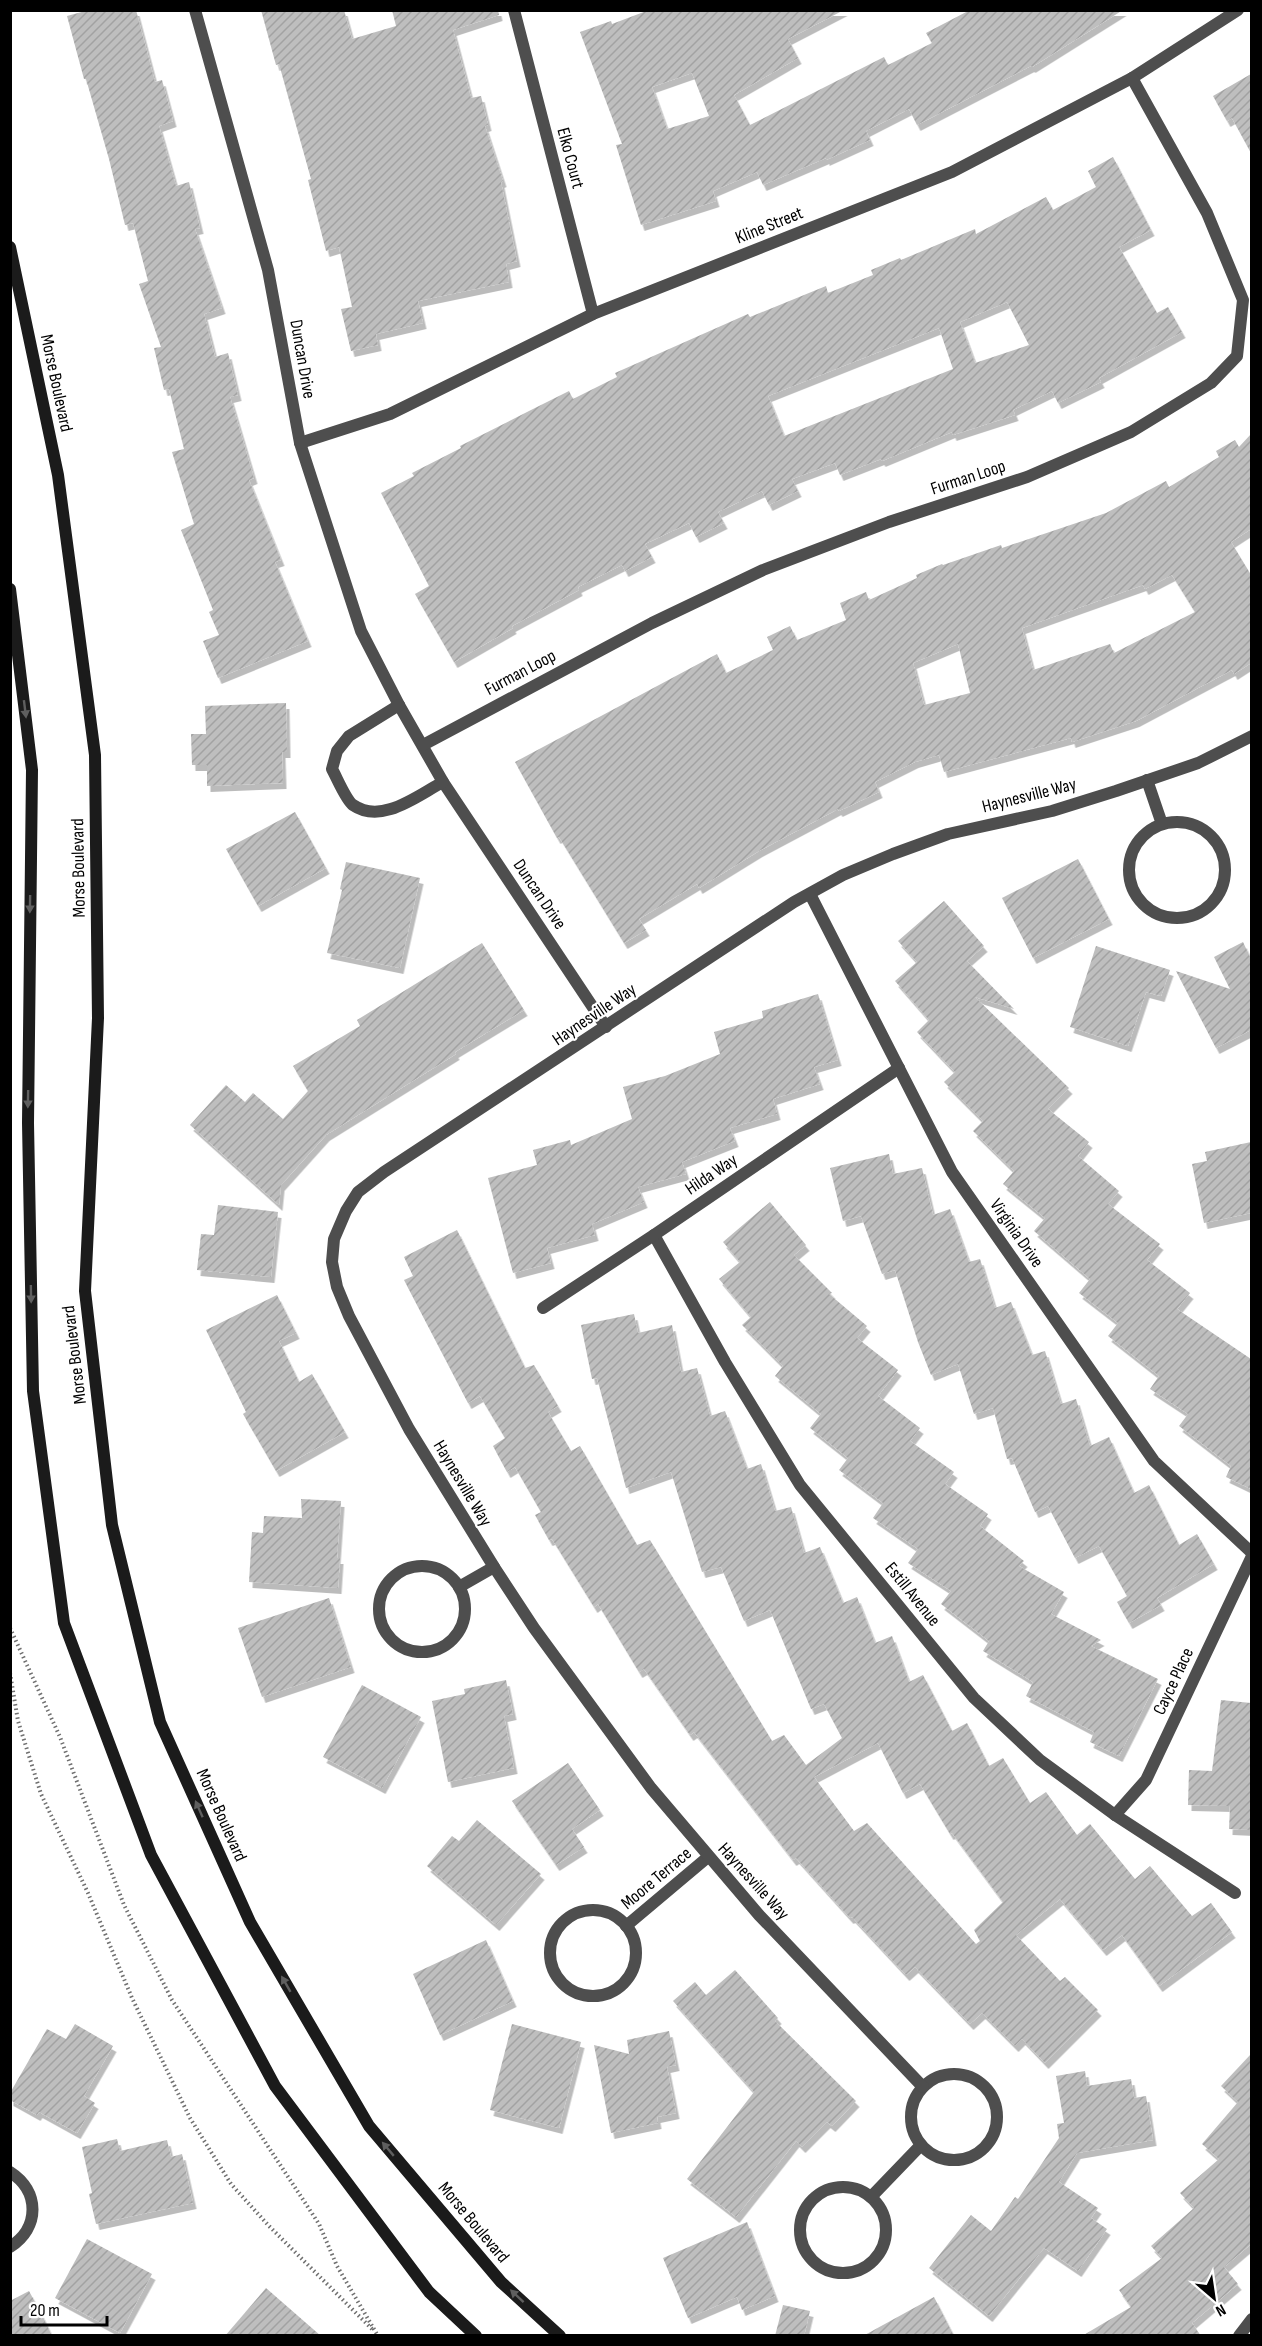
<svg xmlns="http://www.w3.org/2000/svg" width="1262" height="2346" font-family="'Sofia Sans Condensed',sans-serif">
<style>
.building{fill:url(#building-hatch);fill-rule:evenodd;filter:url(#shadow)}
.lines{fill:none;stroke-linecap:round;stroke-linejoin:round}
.path{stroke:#707070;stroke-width:4;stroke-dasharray:1.5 3;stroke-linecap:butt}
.minor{stroke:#4e4e4e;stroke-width:12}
.secondary{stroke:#1b1b1b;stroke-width:12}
.oneway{fill:#5f5f5f}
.labels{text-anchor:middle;stroke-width:4.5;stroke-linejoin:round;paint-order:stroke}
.street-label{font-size:18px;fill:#000;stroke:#fff}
</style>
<defs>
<pattern id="building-hatch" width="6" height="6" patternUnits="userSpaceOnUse" patternTransform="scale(1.5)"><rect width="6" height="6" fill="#bebebe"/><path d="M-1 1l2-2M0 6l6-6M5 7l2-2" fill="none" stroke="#a2a2a2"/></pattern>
<filter id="shadow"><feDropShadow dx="3.5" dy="6" stdDeviation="0" flood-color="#0004"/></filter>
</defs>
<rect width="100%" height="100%" fill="#fff"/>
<g class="building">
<path d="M89,10H136L155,82L162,80L173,121L159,126L176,186L189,182L200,228L195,229L222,308L204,314L215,357L228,353L238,395L230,397L254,478L249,480L281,560L275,562L308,641L218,678L203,641L219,635L209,612L213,610L181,530L194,524L172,452L184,449L169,389L164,390L154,348L161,347L139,284L148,281L133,223L125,225L109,159L86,79H84L67,16Z"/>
<path d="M261,10H344L352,39L396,26L392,10H498L499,15L453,30L471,98L481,96L488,125L485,126L503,181L501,182L517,261L506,264L509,282L418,301L423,323L376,334L378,345L351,351L341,309L352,307L339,247L326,251L308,180L311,179L279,64L276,65Z"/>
<path d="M649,10H844L788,39L798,58L734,95L750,125L884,57L888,65L932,43L926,33L970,10H1123L1032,67L1031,66L917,125L909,109L866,131L870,140L826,160V158L763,185L757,172L713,191L716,201L641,225L616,145L622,144L580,32L611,21L612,24ZM692,73L709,116L667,129L652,87Z"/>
<path d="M1251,74V153L1232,118L1227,121L1213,96Z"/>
<path d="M1113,157L1151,230L1119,247L1157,313L1168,307L1182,332L1099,378L1101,382L1058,403L1052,391L1013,410L1015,415L953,435L952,432L882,461L881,459L840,475L835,463L792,479L798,491L769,505L762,491L718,512L724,523L696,537L689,523L645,544L652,557L625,571L622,565L578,587L579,590L512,626L513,628L454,662L415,594L429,586L381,493L414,476L412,473L461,448L460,446L529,411L569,391L573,399L617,377L615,373L748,314L750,317L826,286L828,293L873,275L871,270L900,258L901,260L975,229L976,234L1046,197L1053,210L1096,187L1088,171ZM1007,302L1029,345L975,363L960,322ZM939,328L953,369L784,436L768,396Z"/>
<path d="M1251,434V529L1231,542L1251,575V663L1234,674L1232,670L1136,721L1072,742L1071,738L944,772L939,755L915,762L875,782L879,792L839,811L838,809L759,851L699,888L697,884L639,919L646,930L624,943L559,837L557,838L515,762L717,654L726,673L773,650L767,637L790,626L797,640L846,620L840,603L866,592L869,600L917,578L916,575L942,564L943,565L1001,545L1002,548L1106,513L1166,481L1169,487L1219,457L1216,451L1235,440L1239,447ZM1172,575L1195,612L1114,653L1110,644L1033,670L1022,628L1143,585L1145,589ZM958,644L970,693L924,705L913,663Z"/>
<path d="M286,703L287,752H282L283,783L207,786V765H192L191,734H206L205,706Z"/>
<path d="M295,812L326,868L258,906L226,849Z"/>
<path d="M1078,859L1109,919L1033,958L1002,898Z"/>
<path d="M346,862L420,878L400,968L327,953L342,890L340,889Z"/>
<path d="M944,901L984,946L967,961L1014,1009L975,997L1069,1088L1048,1109L1089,1142L1078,1156L1119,1191L1108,1204L1160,1244L1147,1260L1190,1293L1177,1309L1251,1359V1489L1226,1477L1231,1466L1179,1426L1188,1414L1150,1389L1159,1376L1108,1336L1118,1323L1079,1293L1090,1279L1034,1231L1045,1218L1003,1184L1014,1171L973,1131L983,1121L944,1082L955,1072L917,1032L929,1020L895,981L917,962L898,941Z"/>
<path d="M1243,942L1251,959V1030L1216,1048L1176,971L1230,989L1214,957Z"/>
<path d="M482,943L524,1010L455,1052L456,1054L326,1135L281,1185L279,1205L190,1125L226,1085L245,1102L253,1093L283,1119L308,1091L293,1066L360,1026L357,1020Z"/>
<path d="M1096,946L1170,970L1161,996L1146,992L1128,1046L1070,1027Z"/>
<path d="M818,994L838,1060L814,1067L820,1084L773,1099L777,1114L730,1128L735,1141L682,1162L686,1174L638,1187L644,1202L592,1224L595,1235L547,1248L551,1263L513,1273L488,1178L537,1165L533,1150L570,1140L571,1145L632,1119L623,1087L665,1076L720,1054L714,1032L763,1018L762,1011Z"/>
<path d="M1251,1142V1213L1204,1223L1192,1164L1207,1161L1205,1152Z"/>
<path d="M889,1154L893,1174L922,1168L933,1215L950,1209L969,1262L980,1259L995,1308L1011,1302L1032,1355L1045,1351L1061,1404L1076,1399L1090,1446L1109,1437L1134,1493L1149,1485L1179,1545L1197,1534L1214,1564L1157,1598L1161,1605L1129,1623L1117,1602L1127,1596L1099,1546L1075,1558L1048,1506L1035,1512L1012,1458L1007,1459L993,1408L974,1414L958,1364L931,1375L918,1342L895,1270L882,1274L861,1216L843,1221L830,1168Z"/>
<path d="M770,1202L806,1245L794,1255L832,1293L829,1294L867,1326L857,1338L898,1370L878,1396L920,1428L910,1441L954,1472L945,1484L988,1514L980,1526L1024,1561L1019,1566L1064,1592L1051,1614L1101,1640L1091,1646L1158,1679L1119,1756L1090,1742L1094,1732L1026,1696L1033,1682L983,1651L989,1641L941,1604L951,1591L908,1563L918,1549L873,1518L883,1503L839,1470L848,1458L810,1428L821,1414L775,1376L783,1366L742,1325L751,1317L719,1279L740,1262L723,1242Z"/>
<path d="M218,1205L278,1212L271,1277L197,1270L201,1234L214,1235Z"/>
<path d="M457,1230L525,1368L534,1365L558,1406L548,1412L571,1451L580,1446L637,1545L650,1540L772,1741L784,1735L806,1765L842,1738L824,1704L811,1709L770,1610L744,1621L721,1567L702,1572L671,1472L626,1488L597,1378L592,1379L581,1325L634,1314L638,1333L672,1325L681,1372L697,1368L710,1416L725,1411L747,1469L761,1464L775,1511L791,1507L804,1553L820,1547L843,1603L857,1597L875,1643L892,1636L909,1682L923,1675L952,1731L967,1723L989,1766L1003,1758L1030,1803L1046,1792L1077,1835L1090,1824L1135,1879L1150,1866L1192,1916L1211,1903L1232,1932L1159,1986L1122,1935L1103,1950L1060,1899L1016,1935L1060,1981L1065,1977L1098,2010L1045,2063L1022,2039L1015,2046L982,2013L970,2024L915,1967L906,1975L852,1917L850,1918L796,1858L793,1860L694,1732L690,1735L644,1669L639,1672L598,1604L594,1607L552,1539L549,1540L535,1515L541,1512L515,1467L507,1472L493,1446L505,1438L480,1396L468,1403L404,1280L413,1276L404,1257ZM878,1743L903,1793L920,1784L950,1834L952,1833L1003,1902L974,1930L980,1941L976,1944L867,1823L854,1831L814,1777Z"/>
<path d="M277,1295L296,1333L279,1341L299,1382L312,1374L345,1432L276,1471L243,1414L246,1412L206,1330Z"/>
<path d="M301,1499L341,1501L337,1558H340L338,1588L249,1582L252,1532L263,1533L264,1516L302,1518Z"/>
<path d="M329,1598L351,1667L262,1697L238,1628Z"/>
<path d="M506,1680L513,1714L504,1716L514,1768L448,1782L432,1701L465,1694L464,1689Z"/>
<path d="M362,1685L421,1717L382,1788L323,1757Z"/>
<path d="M1221,1700L1251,1703V1830L1229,1829L1230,1806L1188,1805L1189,1770L1212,1771Z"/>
<path d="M568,1763L600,1810L572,1829L584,1847L556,1865L512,1801Z"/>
<path d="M477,1820L541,1874L496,1925L427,1866L452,1836L459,1841Z"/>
<path d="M486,1940L513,2001L440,2035L413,1974Z"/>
<path d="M735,1970L778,2018L775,2021L856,2101L832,2126L827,2122L802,2147L796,2141L736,2217L687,2179L754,2092L673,2001L695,1982L706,1995Z"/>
<path d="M75,2024L113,2046L84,2096L95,2103L77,2133L39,2112L37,2115L10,2100V2093L47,2029L66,2039Z"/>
<path d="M512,2024L581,2042L559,2128L490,2110Z"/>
<path d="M669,2031L676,2065L667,2067L676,2113L657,2117L658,2123L611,2133L594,2045L629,2054L627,2040Z"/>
<path d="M1251,2054V2244L1224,2267L1238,2284L1192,2323L1201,2336H1082L1131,2307L1119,2290L1162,2258L1151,2246L1194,2208L1180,2193L1219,2159L1202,2144L1238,2102L1221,2086Z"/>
<path d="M1085,2071L1087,2086L1131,2079L1134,2098L1146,2096L1153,2140L1077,2153L1059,2182L1098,2208L1091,2218L1107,2229L1078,2271L1044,2248L989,2316L929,2268L971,2215L991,2231L1015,2197L1018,2199L1059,2138L1057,2124L1064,2123L1056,2076Z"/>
<path d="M117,2139L120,2151L167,2140L171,2157L182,2154L193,2203L96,2224L89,2194L92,2193L82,2147Z"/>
<path d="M747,2222L775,2296L742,2310L737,2297L688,2318L663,2258Z"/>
<path d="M87,2239L152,2274L120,2333L55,2298Z"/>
<path d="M266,2288L321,2336H225Z"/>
<path d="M29,2291L42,2315L52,2336H10V2301Z"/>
<path d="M934,2297L954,2336H863Z"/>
<path d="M783,2305L810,2311L804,2336H775Z"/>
</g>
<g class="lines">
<g class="path">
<path d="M10,1628L60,1737L124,1905L172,2000L319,2224L337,2266L378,2336"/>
<path d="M10,1673L18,1721L41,1794L88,1893L132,1998L190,2118L231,2184L269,2226L373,2330"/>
</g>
<g class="minor">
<path d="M195,10L268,270L300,443L361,631L399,705L443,782L606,1027"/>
<path d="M514,10L593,314"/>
<path d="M300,443L390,414L593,314L952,172L1132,78L1238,10"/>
<path d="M399,705L349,736L337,751L332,769C337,778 346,800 353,805C382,825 418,795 443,782"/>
<path d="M423,745L652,623L763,570L889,522L1027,477L1131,432L1211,383L1237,356L1243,300L1207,213L1132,78"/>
<path d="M1147,780L1162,824"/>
<circle cx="1177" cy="870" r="48"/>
<path d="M810,894L952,1172L1154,1461L1252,1553"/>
<path d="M654,1235L725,1362L800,1485L974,1698L1040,1760L1115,1815L1235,1893"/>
<path d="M543,1308L654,1235L899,1068"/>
<circle cx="422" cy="1609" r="43"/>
<path d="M459,1587L494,1567"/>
<path d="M1115,1815L1146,1780L1252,1556"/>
<circle cx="593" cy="1953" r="43"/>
<path d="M626,1926L708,1857"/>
<circle cx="954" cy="2117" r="43"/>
<path d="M923,2087L759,1915L651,1788L534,1628L494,1567L409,1429L349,1316L337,1287L332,1262L334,1239L346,1211L358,1192L384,1172L794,902L843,875L893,854L948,834L1052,811L1116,791L1198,763L1252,736"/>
<path d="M10,2172C40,2191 40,2228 10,2247"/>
<circle cx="843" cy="2230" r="43"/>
<path d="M871,2197L921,2145"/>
<path d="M1239,2336L1252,2319"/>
</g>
<g class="secondary">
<path d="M10,247L58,475L95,755L98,1018L85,1291L112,1525L160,1722L250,1922L369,2126L501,2282L560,2336"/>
<path d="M10,589L32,770L28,1123L33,1391L64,1623L151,1855L275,2086L429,2292L476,2336"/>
</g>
</g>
<defs><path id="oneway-solid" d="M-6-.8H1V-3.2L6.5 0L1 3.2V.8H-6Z" transform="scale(1.5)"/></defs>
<g class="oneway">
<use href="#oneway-solid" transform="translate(25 709) rotate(83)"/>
<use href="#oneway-solid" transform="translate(30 904) rotate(91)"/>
<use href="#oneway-solid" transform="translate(28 1099) rotate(91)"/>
<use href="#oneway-solid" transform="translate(31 1294) rotate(89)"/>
<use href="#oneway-solid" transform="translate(199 1809) rotate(-114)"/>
<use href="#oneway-solid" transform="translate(286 1984) rotate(-120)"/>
<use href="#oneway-solid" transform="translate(388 2149) rotate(-130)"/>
<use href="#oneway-solid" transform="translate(517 2296) rotate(-137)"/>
</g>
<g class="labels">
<g class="street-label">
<text transform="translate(571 158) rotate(75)" y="6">Elko Court</text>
<text transform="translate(769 225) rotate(-22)" y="6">Kline Street</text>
<text transform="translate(303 359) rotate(80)" y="6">Duncan Drive</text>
<text transform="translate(57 383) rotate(78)" y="6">Morse Boulevard</text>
<text transform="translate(968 477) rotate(-18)" y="6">Furman Loop</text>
<text transform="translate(520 672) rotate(-28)" y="6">Furman Loop</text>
<text transform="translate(1029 795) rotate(-14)" y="6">Haynesville Way</text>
<text transform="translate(78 868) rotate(-91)" y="6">Morse Boulevard</text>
<text transform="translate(540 894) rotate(56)" y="6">Duncan Drive</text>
<text transform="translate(594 1014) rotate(-34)" y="6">Haynesville Way</text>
<text transform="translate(711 1174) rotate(-34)" y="6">Hilda Way</text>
<text transform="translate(1017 1233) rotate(55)" y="6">Virginia Drive</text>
<text transform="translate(74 1355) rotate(-97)" y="6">Morse Boulevard</text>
<text transform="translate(463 1483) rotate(59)" y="6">Haynesville Way</text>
<text transform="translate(913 1594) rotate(51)" y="6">Estill Avenue</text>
<text transform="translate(1173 1681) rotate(-65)" y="6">Cayce Place</text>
<text transform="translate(222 1815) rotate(66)" y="6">Morse Boulevard</text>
<text transform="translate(656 1878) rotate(-40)" y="6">Moore Terrace</text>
<text transform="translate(754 1881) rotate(48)" y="6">Haynesville Way</text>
<text transform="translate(474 2222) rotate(50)" y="6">Morse Boulevard</text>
</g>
</g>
<rect width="1262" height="2346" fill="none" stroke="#000000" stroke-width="24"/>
<g transform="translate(1214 2298) rotate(151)" stroke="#ffffff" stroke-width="4.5" paint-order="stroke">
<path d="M0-4.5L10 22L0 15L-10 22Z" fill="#000000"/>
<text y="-9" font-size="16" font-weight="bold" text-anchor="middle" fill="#000000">N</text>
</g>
<path d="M21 2316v9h86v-9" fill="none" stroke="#000000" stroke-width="3"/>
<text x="30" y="2316" font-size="18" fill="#000000" stroke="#ffffff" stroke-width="4.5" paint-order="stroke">20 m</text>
</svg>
